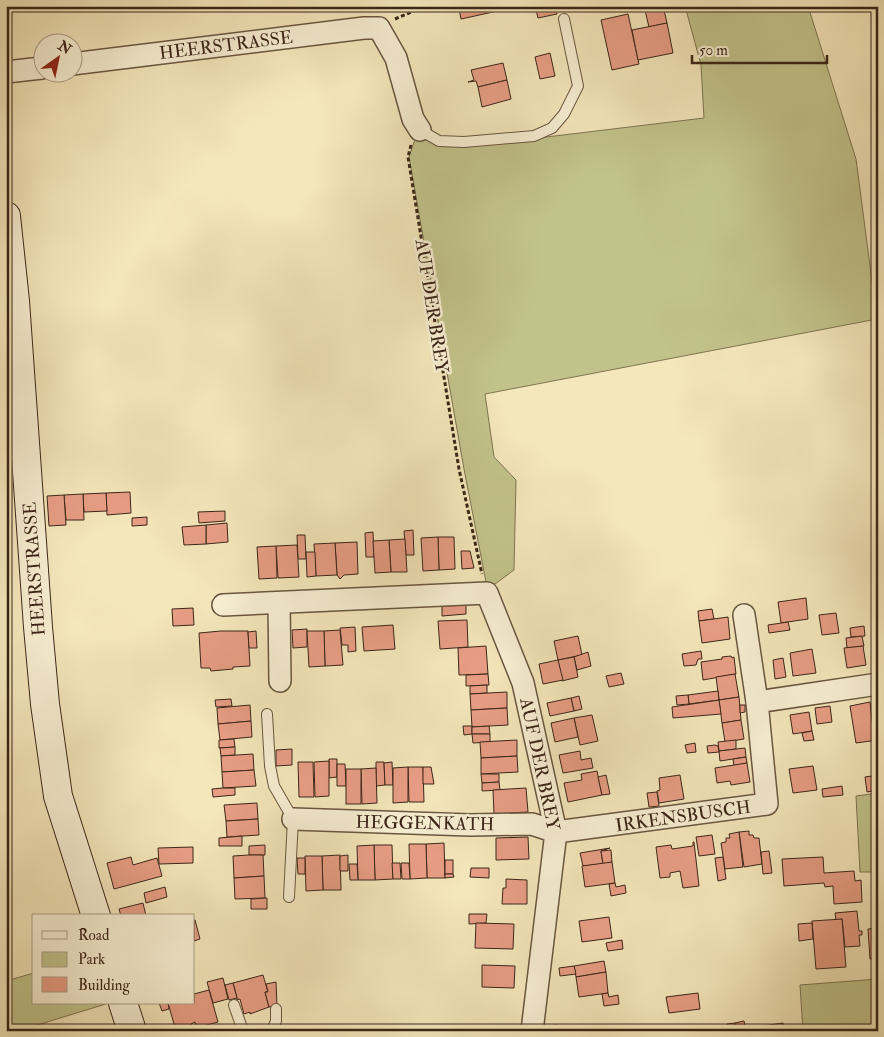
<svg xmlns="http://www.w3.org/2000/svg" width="884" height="1037" font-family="'IM FELL Double Pica',serif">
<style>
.green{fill:#c2c38b;stroke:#7e7452}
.building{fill:#e89e85;stroke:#3b2518}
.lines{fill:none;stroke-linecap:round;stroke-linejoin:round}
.lane-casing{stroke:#695641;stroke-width:12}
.street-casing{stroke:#695641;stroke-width:24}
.secondary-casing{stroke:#3b2518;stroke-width:30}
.path{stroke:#3b2518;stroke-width:3;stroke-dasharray:4 2.5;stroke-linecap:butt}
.lane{stroke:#f8efd3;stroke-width:10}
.street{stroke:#f8efd3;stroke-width:21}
.secondary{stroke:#f8efd3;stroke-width:28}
.labels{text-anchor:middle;stroke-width:5;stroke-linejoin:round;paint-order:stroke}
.street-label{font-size:18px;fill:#3b2518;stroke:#f8efd3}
</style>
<rect width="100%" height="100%" fill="#f4e7bb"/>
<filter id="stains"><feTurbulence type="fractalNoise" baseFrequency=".004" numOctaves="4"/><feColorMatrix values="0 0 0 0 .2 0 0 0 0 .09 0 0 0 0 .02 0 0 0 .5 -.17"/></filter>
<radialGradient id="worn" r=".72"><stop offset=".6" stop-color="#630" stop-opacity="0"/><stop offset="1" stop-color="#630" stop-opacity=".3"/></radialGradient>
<g class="green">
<path d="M685,6H808L856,159L877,319L485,394L494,457L516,480L514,570L495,584L486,582L464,469L409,157L414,142L421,132L435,142L538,138L704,118L701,65Z"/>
<path d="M878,793V883L876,884L874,872H860L856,796Z"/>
<path d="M34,973V1003H109L18,1031H6V981Z"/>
<path d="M878,979V1031H803L800,985Z"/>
</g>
<g class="building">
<path d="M469,6H492L493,12L461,19L459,9Z"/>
<path d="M535,6H555L557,14L538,18Z"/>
<path d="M644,6H663L667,23L649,27Z"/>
<path d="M628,14L639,64L612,70L601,20Z"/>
<path d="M667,23L673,53L638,60L632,30Z"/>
<path d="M550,53L555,76L540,79L535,57Z"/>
<path d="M503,63L507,80L478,87L476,81L468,82L474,80L471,70Z"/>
<path d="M507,80L511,99L482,107L478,87Z"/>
<path d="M130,492L131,513L107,515L106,493Z"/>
<path d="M106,493L107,511L84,512L83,494Z"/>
<path d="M83,494L84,520H66L64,495Z"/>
<path d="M64,495L66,525L49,526L47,496Z"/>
<path d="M225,511V521L199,523L198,512Z"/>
<path d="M147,517V525L132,526V518Z"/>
<path d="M227,523L228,542L206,544V525Z"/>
<path d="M206,525V544L184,545L182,527Z"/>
<path d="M413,530L414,555H406L404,531Z"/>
<path d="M373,532L374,557H366L365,533Z"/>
<path d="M297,535H305L306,559H298Z"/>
<path d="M438,537H454L455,569L439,570Z"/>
<path d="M438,537L439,570L423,571L421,538Z"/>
<path d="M405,539L407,572H391L389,540Z"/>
<path d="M389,540L391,572L375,573L373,541Z"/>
<path d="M357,542L358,574L344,575L340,579L337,575L335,543Z"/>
<path d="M335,543L337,575L316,576L314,544Z"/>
<path d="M297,545L299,577L278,578L276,546Z"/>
<path d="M276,546L277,578L259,579L257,547Z"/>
<path d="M461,551H470L474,568L462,569Z"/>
<path d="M306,552H315L316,576L307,577Z"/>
<path d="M806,598L808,619L781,623L778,602Z"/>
<path d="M466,605V614L442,616V606Z"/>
<path d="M193,608L194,625L173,626L172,609Z"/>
<path d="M712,609L714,619L699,621L698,611Z"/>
<path d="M836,613L839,633L822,635L819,615Z"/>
<path d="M728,617L730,639L702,643L699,621Z"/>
<path d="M467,620L468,647L440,649L438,621Z"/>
<path d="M788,622L790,630L769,633L768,625Z"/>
<path d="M393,625L395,649L364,651L362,627Z"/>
<path d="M864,626L865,636L851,637L850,628Z"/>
<path d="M355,627L356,651L348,652V645H342L340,628Z"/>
<path d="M307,629V647L293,648L292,630Z"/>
<path d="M340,630L343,665L325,666L324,631Z"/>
<path d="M221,631H248L250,666L233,667V669L211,671L210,668H201L199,633Z"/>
<path d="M256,631L257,648H249L248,632Z"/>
<path d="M307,631H324L325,666L309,667Z"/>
<path d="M578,636L582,655L558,660L554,641Z"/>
<path d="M862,636L864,646L847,648L846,638Z"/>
<path d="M486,646L488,674L459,675L458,648Z"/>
<path d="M863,646L866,665L847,668L844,648Z"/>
<path d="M812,649L816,673L793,676L790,653Z"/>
<path d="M701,651L702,659H698L696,665L684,666L682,654Z"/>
<path d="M588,652L591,666L577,670L574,657Z"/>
<path d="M731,656L732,658L734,657L736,674L703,680L701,662L722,659V657Z"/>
<path d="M574,657L578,677L562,681L558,660Z"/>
<path d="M783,658L786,677L775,679L773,660Z"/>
<path d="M558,660L563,680L543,684L539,664Z"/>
<path d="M621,673L624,684L609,687L606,676Z"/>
<path d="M488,674L489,685L466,686V675Z"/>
<path d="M735,674L739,697L719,700L716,677Z"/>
<path d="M487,685V693L470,694V686Z"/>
<path d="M718,691L719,700L689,704L688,695Z"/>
<path d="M507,692V708L471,710L470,694Z"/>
<path d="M688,695L689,704L677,705L676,696Z"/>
<path d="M579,696L582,709L574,711L571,698Z"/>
<path d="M739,697L741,720L722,723L719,700Z"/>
<path d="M571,698L574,711L550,716L547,703Z"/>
<path d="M231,699L232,706L216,707L215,700Z"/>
<path d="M719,700L721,714L673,718L672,707Z"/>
<path d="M870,702L872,721L878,720V740L856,743L850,706Z"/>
<path d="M250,705L251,721L218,724L217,708Z"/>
<path d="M740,705H745V712L740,713Z"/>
<path d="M830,706L832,722L817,724L815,708Z"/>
<path d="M507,708L508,725L472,727L471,710Z"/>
<path d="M809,712L812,731L793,734L790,715Z"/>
<path d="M592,715L598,741L580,745L574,718Z"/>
<path d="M574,718L578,737L555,742L551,723Z"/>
<path d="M741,720L744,739L725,742L722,723Z"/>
<path d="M251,721L252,737L220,740L218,724Z"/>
<path d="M463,726H472V734L464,735Z"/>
<path d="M489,726L490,734H472V727Z"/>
<path d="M812,731L814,740L804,741L802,733Z"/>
<path d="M472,734H490V742L473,743Z"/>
<path d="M234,739L235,747L219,748V740Z"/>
<path d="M517,740V756L481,758L480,742Z"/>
<path d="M736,740V749L719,751L718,742Z"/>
<path d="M695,743L696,752L687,753L685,745Z"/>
<path d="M715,745L718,746L719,752L708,753L707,746Z"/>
<path d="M235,747V755L221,756L220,748Z"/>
<path d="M745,748L746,757L720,761L719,751Z"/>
<path d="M292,749V765L276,766V750Z"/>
<path d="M580,751L581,760L591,758L593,768L563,773L559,755Z"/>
<path d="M253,754L254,770L222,772L221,756Z"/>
<path d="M517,756L518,772L481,774V758Z"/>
<path d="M746,757L747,763L734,766L733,759Z"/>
<path d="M329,759H337V777L329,778Z"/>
<path d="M329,761V796L315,797L314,762Z"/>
<path d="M298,762H313L314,797H299Z"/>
<path d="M376,762H384L385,785L376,786Z"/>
<path d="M392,762L393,785H385L384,763Z"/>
<path d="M747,763L750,782L731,785L730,781L717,783L715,768Z"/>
<path d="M337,764H345L346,786H337Z"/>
<path d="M813,766L817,790L793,793L789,769Z"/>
<path d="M408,767H423L424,802H409Z"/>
<path d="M408,767V802L393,803V768Z"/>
<path d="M423,767H431L434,784H423Z"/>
<path d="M376,768L377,803L362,804L361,769Z"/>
<rect x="346" y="769" width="15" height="35"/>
<path d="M254,770L256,786L223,788L222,772Z"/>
<path d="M597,771L602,795L568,802L564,783L582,780L581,774Z"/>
<path d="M481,774H499V782L482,783Z"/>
<path d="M606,775L610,794L602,795L598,777Z"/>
<path d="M680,775L684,799L659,803L657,791L660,790L659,778Z"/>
<path d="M878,775V790L867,792L865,777Z"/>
<path d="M499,782L500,790L482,791V783Z"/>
<path d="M842,786L843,795L823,797L822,789Z"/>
<path d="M223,788H235V795L213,797L212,789Z"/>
<path d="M526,788L528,812L494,814L493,790Z"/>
<path d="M657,792L659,806L649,807L647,793Z"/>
<path d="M257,803L258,819L226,821L224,805Z"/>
<path d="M258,819L259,835L227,837L226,821Z"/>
<path d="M749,831V835H753L754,838H759L762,864L744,867L739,832Z"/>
<path d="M739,832L743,867L725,869L721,843L726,842V838H730L729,834Z"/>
<path d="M712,835L715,854L699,856L696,837Z"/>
<path d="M242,836V846H219V838Z"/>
<path d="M528,837L529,859L496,860V838Z"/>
<path d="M693,842H694L699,886L683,888L680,871L670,873V877L660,878L656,847L671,845L672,849L693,846Z"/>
<path d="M444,843L445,878H427L426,844Z"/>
<path d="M409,844H426L427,878L410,879Z"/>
<path d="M265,845V855H249V846Z"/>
<path d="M374,845H392L393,879L375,880Z"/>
<path d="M374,845L375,880H358L357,846Z"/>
<path d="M193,847V863L159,864L158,848Z"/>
<path d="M610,848L601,851L603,864L583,866L580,853Z"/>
<path d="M611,850L612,862L603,864L601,851Z"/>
<path d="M769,851L772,873L763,874L761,852Z"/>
<path d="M249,855H263L264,876L234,878L233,856Z"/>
<path d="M340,855L341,890H323L322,856Z"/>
<path d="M348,855V871H340V856Z"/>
<path d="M305,856H322L323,890L306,891Z"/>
<path d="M131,857L133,865L157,858L162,876L114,889L107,863Z"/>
<path d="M723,857L726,879L718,881L715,858Z"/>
<path d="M823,857L824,873L854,871L855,881L861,880L862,902L834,904L833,886L825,887L824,883L784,886L782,859Z"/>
<path d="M297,858H305V874H298Z"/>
<rect x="445" y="860" width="8" height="14"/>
<path d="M612,862L615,883L585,887L582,866Z"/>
<path d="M392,863H400L401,879H393Z"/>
<path d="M401,863H409L410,879H402Z"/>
<path d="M349,864H357L358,880H350Z"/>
<path d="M471,868H489V878L470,877Z"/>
<path d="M445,874H453L454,877L445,878Z"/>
<path d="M264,876L265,898L235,899L234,878Z"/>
<path d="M506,879L527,880V904H502L503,888H506Z"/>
<path d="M615,883L616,887L625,885L626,893L611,896L609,884Z"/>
<path d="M165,887L167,897L146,903L144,893Z"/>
<path d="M267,898V909H251V899Z"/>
<path d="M143,903L146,916H121L119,909Z"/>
<path d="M857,911L859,931H862V935H859L860,946L845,947L842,919L836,920L835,913Z"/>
<path d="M469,914H487L486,923L469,924Z"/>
<path d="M609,917L612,938L582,942L579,921Z"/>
<path d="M842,919L846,967L816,969L812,921Z"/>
<path d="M194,920H195L200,939L194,941Z"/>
<path d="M476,923L514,924L513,949L475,948Z"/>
<path d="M812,923L813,939L799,941L798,924Z"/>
<path d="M878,928V958L870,959L868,929Z"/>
<path d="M622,940L623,949L608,951L606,943Z"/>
<path d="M604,961L606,972L576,977L574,966Z"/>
<path d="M482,965L515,966L514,988L482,987Z"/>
<path d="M574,966L576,974L560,976L559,968Z"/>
<path d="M606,972L608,993L579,997L576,977Z"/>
<path d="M263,975L268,992H265L269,1007L250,1014V1012L244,1014L240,999L237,1000V998L233,983Z"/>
<path d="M223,978L228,999L213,1003L207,982Z"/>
<path d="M276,982L277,1006L269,1007L265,992H268L266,984Z"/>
<path d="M233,983L237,998L229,1000L225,985Z"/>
<path d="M209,990L218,1022L196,1028L195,1022L191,1024L193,1029L176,1031L168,1003H194V994Z"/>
<path d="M608,993L609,997L618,995L619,1004L604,1006L602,994Z"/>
<path d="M698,993L700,1009L669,1013L666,997Z"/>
<path d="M159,1003H168L169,1009L162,1011Z"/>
<path d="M744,1021L746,1030L736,1031L735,1023Z"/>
<path d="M735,1023L736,1031H728L727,1024Z"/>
<path d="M783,1023L784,1031H744L756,1029V1027Z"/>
<path d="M557,1025L558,1031H547V1026Z"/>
</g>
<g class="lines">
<defs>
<g id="lane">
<path d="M420,130L439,141L464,142L534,136L552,128L564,114L578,86L564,19"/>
<path d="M267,714L270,766L274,786L293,819L289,897"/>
<path d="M234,1005L243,1031"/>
<path d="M272,1031L276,1021V1009"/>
</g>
<g id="street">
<path d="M72,64L364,28H379L396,58L413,119L420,130"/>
<path d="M6,72L42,68"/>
<path d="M279,603L280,681"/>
<path d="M223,605L487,593L523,683L556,832L532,1031"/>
<path d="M744,615L757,702"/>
<path d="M293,819L470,825L532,824L556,832L767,804L757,702L878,684"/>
</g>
<g id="secondary">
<path d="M6,216L15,301L38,627L45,704L58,796L96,916"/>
<path d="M123,1003L132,1031"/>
</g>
</defs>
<use href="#lane" class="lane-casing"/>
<use href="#street" class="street-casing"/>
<use href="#secondary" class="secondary-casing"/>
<g class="path">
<path d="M395,19L426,6"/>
<path d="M411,145L408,157L459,469L482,574"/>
</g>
<use href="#lane" class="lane"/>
<use href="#street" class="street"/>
<use href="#secondary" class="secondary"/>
</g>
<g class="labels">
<g class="street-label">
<text transform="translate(226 45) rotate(-7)" y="6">HEERSTRASSE</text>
<text transform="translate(432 306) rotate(81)" y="6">AUF DER BREY</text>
<text transform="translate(34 569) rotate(-94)" y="6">HEERSTRASSE</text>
<text transform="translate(540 764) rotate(78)" y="6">AUF DER BREY</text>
<text transform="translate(683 816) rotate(-8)" y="6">IRKENSBUSCH</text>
<text transform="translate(425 823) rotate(1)" y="6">HEGGENKATH</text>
</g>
</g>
<rect width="884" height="1037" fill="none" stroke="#f4e7bb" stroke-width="25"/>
<rect x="8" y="8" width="869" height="1022" fill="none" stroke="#3b2518" stroke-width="2.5"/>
<rect x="12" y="12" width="859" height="1012" fill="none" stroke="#3b2518"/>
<rect x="32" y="914" width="162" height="90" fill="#f8efd3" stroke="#ac9e88"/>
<rect x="42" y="931" width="25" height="8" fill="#f8efd3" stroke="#ac9e88"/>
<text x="78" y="940" font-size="15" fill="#3b2518">Road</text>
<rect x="42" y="952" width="25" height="15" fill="#c2c38b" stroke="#ac9e88"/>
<text x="78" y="964" font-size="15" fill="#3b2518">Park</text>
<rect x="42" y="977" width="25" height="15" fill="#e89e85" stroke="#ac9e88"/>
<text x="78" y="990" font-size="15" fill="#3b2518">Building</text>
<g transform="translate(58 58) rotate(33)"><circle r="24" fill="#f8efd3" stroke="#ac9e88"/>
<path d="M0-4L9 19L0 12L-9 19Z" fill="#8f2418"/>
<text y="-8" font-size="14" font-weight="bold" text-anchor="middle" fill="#3b2518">N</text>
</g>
<path d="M692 55v8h135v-8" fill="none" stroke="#3b2518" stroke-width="2.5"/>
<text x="699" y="55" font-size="15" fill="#3b2518" stroke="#f8efd3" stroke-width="4" paint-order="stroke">50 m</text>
<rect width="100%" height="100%" filter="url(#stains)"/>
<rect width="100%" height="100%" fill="url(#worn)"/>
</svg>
